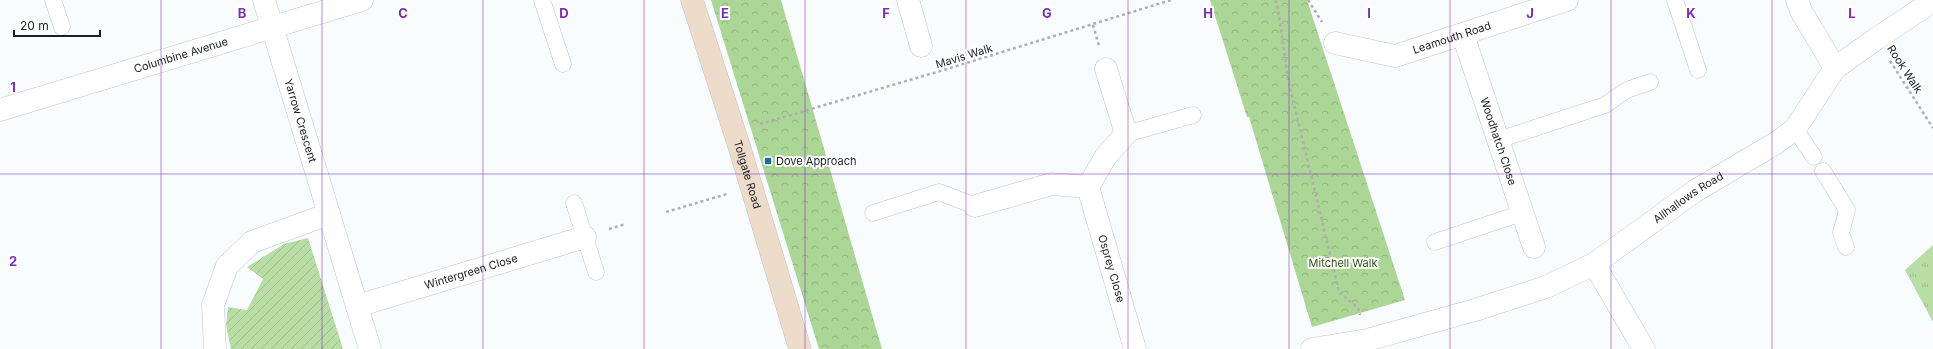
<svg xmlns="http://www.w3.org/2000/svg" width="1933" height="349" font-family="Inter,sans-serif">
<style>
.forest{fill:url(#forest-crowns)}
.park{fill:url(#park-tufts)}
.garden{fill:url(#garden-furrows)}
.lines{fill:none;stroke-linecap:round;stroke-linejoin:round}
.lane-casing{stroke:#bfc5cc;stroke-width:17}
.street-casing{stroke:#bfc5cc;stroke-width:23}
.secondary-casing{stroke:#bfc5cc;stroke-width:23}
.path{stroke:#adafb2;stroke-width:2.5;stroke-dasharray:3 3;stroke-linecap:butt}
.lane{stroke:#fff;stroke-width:16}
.street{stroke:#fff;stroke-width:22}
.secondary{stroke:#eddcc9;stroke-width:22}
.grid{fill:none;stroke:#7b2cbf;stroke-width:1;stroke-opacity:0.55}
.poi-dot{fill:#1d6d9e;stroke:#fff;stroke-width:1.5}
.labels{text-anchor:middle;stroke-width:4;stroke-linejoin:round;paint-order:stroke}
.street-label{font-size:11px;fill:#1b1d1f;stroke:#fff}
.poi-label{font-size:11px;fill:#1b1d1f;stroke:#fff;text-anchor:start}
.park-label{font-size:11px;fill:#2d5412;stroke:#fff}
.grid-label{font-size:13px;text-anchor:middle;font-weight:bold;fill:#7b2cbf;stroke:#fff;stroke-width:4;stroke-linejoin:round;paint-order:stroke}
</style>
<defs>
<pattern id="forest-crowns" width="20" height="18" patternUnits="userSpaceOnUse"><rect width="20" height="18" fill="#abd695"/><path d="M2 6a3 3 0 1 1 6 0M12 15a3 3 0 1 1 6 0" fill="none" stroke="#93b780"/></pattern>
<pattern id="park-tufts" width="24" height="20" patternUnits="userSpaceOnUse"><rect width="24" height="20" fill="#b8dda5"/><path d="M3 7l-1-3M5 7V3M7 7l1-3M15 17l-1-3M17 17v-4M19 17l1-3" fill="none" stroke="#9ebd8e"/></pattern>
<pattern id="garden-furrows" width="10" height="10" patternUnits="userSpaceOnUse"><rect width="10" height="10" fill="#b8dda5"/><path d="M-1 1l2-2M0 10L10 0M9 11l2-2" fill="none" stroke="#9ebd8e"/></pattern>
</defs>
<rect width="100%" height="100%" fill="#f9fcff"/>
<g class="forest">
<path d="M711,0H781L882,349H819Z"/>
<path d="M1210,0H1307L1405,300L1312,327L1249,117H1247Z"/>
</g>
<path class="park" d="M1933,245V322L1905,270Z"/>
<path class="garden" d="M308,238L343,349H231L226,325L228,307L247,310L263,279L247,267L284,244Z"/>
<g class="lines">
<defs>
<g id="lane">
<path d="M53,0L62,27"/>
<path d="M542,0L563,64"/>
<path d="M1675,0L1698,70"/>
<path d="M1795,129L1814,157"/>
<path d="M1126,134L1193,115"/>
<path d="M1498,140L1605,105L1627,90L1650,82"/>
<path d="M1823,171L1847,210L1841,233L1846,247"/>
<path d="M574,203L596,272"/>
<path d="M873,213L939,192L975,206"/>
<path d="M1435,242L1522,213"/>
</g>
<g id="street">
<path id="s1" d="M264,0L370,349"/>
<path d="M908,0L921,46"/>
<path d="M1797,0L1801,11L1835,68"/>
<path id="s2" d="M1463,35L1534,247"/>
<path id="s3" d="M1335,43L1395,56L1567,0"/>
<path id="s4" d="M0,110L362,0"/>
<path d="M1088,187L1106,156L1126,134L1106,69"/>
<path id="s5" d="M975,206L1052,184L1088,187L1135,349"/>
<path d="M1594,264L1644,349"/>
<path id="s6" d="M357,306L585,237"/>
<path d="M215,349L213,305L227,266L252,242L329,214"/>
<path id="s7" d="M1312,349L1367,340L1475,310L1546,287L1594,264L1695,191L1776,143L1795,129L1835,68L1876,39L1933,1"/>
</g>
<g id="secondary">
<path id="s8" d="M692,0L740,149L800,349"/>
</g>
</defs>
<use href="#lane" class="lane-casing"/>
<use href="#street" class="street-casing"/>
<use href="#secondary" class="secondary-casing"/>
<g class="path">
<path d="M1275,0L1278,9L1288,79L1339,292L1358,308L1360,315"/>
<path d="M1308,0L1322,22"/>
<path d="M1093,25L1099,46"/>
<path d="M1890,61L1933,128"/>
<path d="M760,124L947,69L1171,0"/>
<path d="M666,212L727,194"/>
<path d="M609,229L626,224"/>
</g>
<use href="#lane" class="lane"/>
<use href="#street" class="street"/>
<use href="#secondary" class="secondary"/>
</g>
<path class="grid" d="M161,0V349M322,0V349M483,0V349M644,0V349M805,0V349M966,0V349M1128,0V349M1289,0V349M1450,0V349M1611,0V349M1772,0V349M0,174H1933"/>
<rect class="poi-dot" x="764" y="157" width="8" height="8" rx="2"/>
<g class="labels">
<g class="street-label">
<text dy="4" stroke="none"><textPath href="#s3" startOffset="121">Leamouth Road</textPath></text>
<text dy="4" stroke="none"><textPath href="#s4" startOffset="189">Columbine Avenue</textPath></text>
<text transform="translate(964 56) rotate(-17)" y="4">Mavis Walk</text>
<text transform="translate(1905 69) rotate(57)" y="4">Rook Walk</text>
<text dy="4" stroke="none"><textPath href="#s1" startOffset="126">Yarrow Crescent</textPath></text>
<text dy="4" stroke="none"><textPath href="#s2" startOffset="112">Woodhatch Close</textPath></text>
<text dy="4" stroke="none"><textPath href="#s8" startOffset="183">Tollgate Road</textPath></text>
<text dy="4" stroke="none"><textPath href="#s7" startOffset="411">Allhallows Road</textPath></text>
<text dy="4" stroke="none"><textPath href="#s5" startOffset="201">Osprey Close</textPath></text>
<text dy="4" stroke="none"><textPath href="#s6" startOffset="119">Wintergreen Close</textPath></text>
</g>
<g class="poi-label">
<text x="776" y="165">Dove Approach</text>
</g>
<g class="park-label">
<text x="1343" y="267">Mitchell Walk</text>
</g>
</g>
<g class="grid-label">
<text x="242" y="18">B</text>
<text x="403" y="18">C</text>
<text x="564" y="18">D</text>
<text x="725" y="18">E</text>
<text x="886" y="18">F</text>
<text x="1047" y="18">G</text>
<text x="1208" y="18">H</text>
<text x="1369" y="18">I</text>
<text x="1530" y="18">J</text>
<text x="1691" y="18">K</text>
<text x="1852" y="18">L</text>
<text x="13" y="92">1</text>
<text x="13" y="266">2</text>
</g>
<path d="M14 30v6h86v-6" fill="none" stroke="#1b1d1f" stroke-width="2"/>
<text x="20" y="30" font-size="12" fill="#1b1d1f" stroke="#ffffff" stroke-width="3" paint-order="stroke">20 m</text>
</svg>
